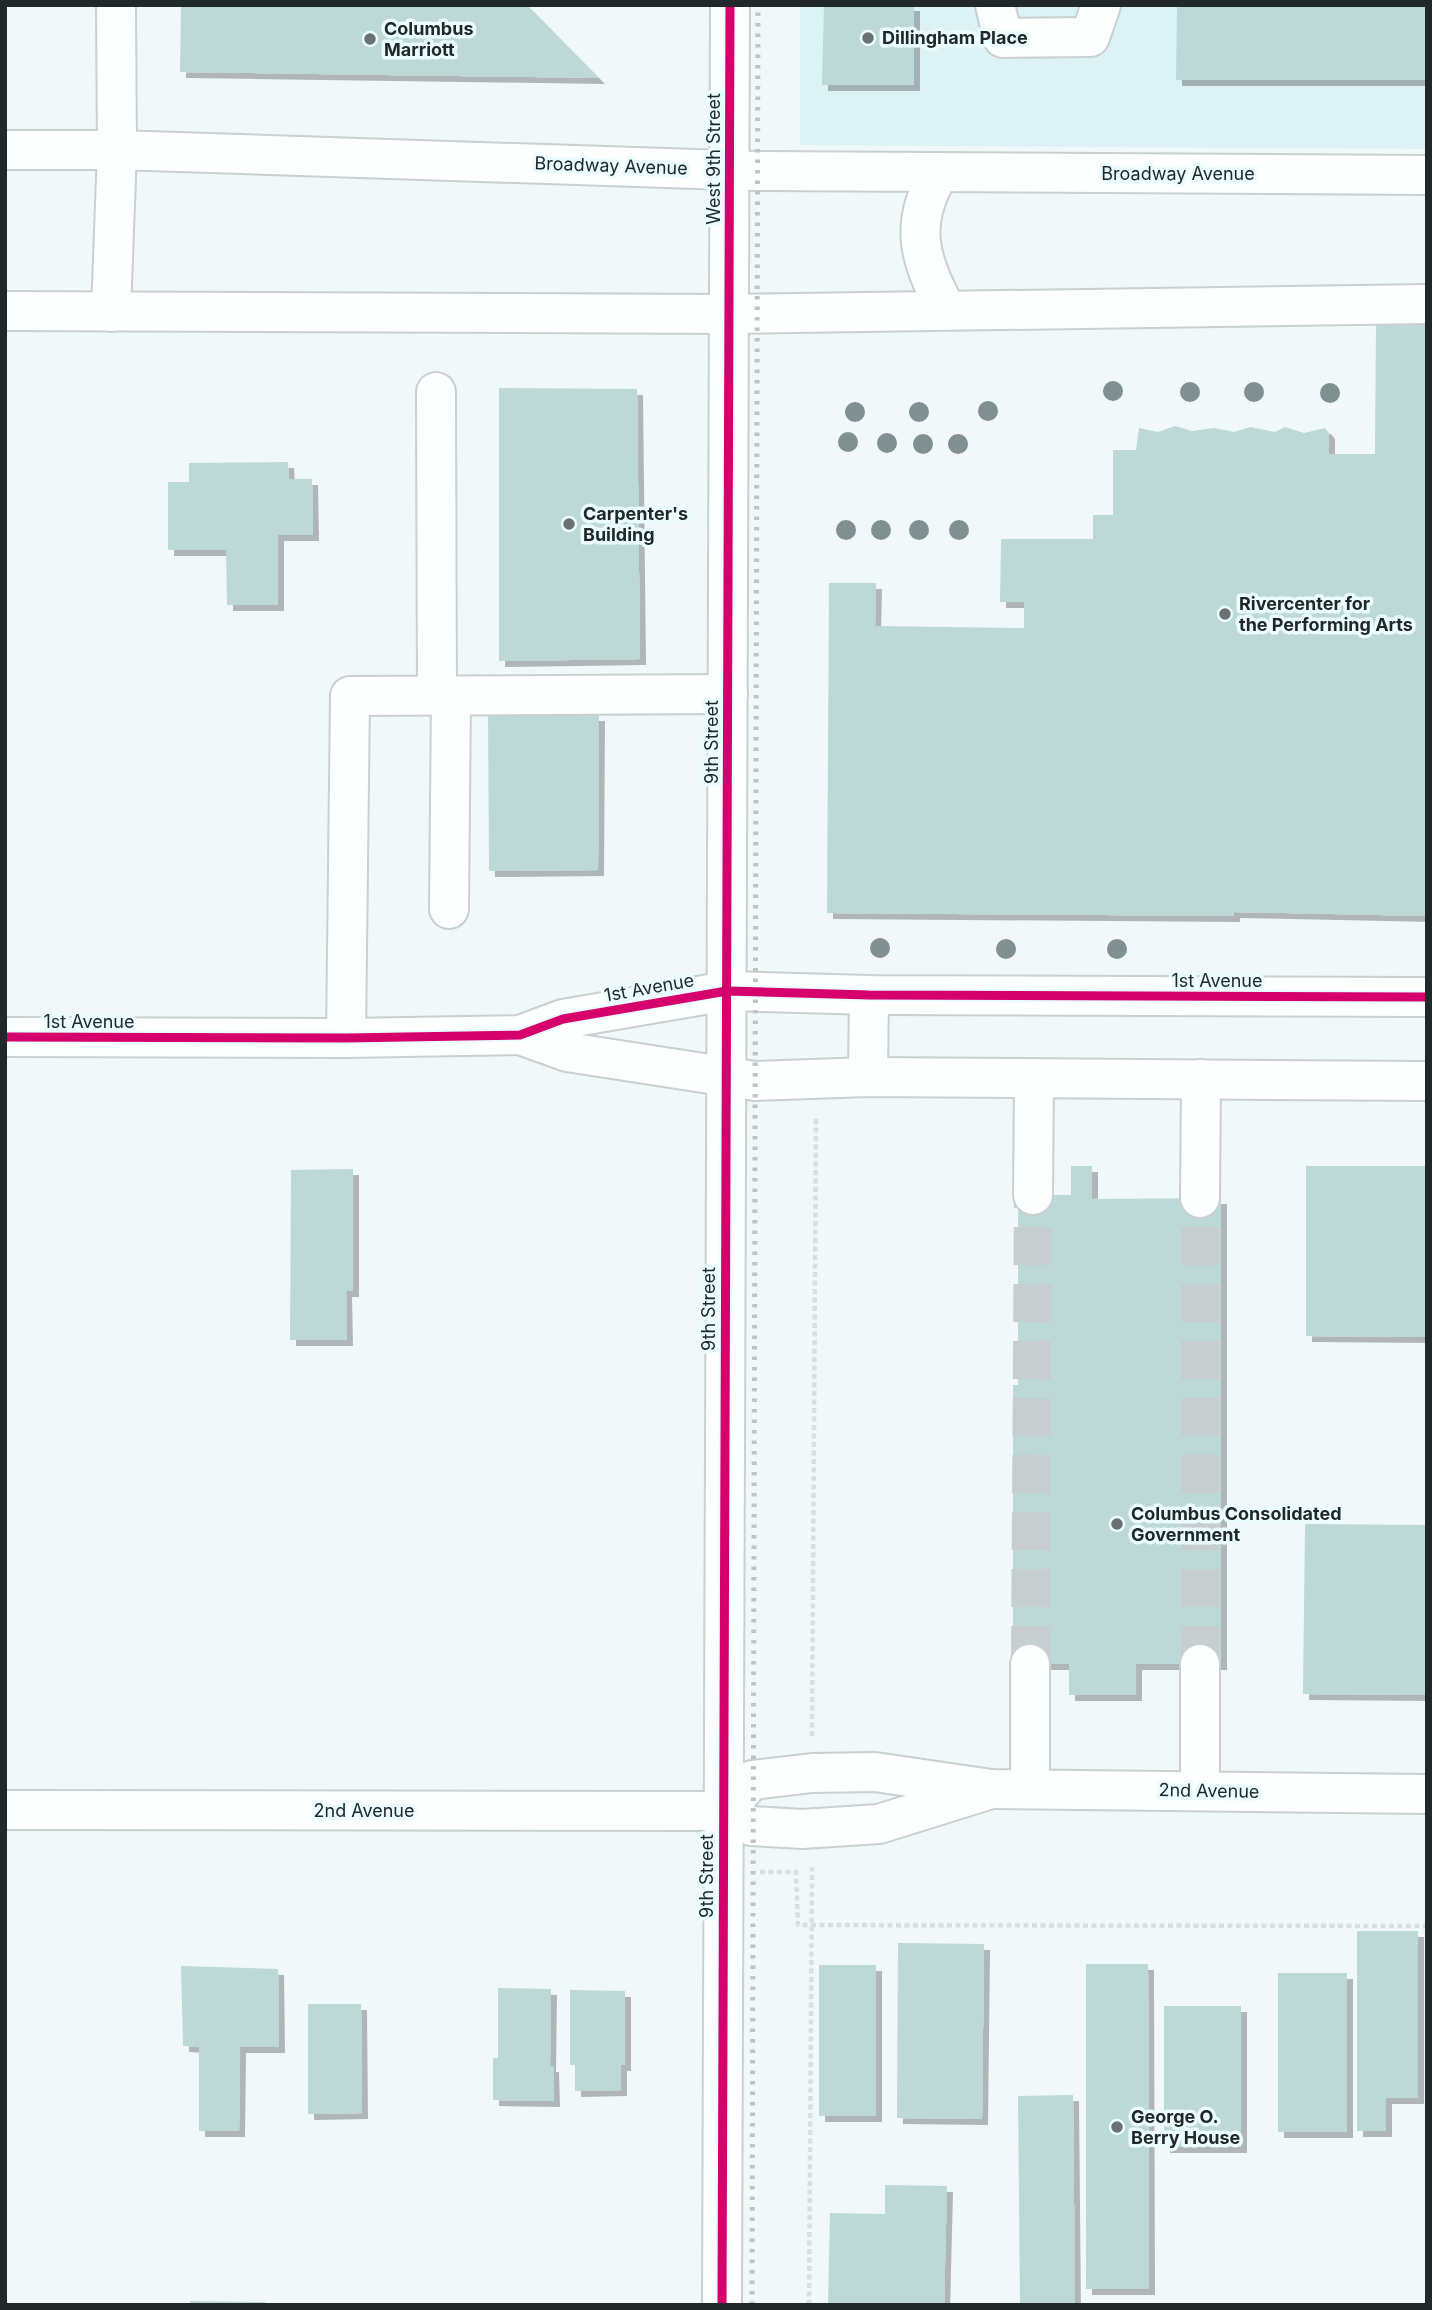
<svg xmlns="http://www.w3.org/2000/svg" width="1432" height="2310" font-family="Inter,sans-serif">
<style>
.built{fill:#ddf2f5}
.building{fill:#bcd9d7;filter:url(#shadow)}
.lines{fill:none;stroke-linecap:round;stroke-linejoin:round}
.minor-tunnel{stroke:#c6ced0;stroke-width:38;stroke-dasharray:38 19;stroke-linecap:butt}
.minor-casing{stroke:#c8d0d1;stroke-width:42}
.path{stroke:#dcdedf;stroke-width:4.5;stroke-dasharray:5 3.5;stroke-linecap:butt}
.minor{stroke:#fdfefe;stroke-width:38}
.rail{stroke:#c0c3c4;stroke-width:5;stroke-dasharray:3.5 7;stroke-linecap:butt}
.cycleway-casing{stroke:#ebfcff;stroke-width:13}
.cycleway{stroke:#d6006c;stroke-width:9}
.tree{fill:#7f8f92}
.poi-dot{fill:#697172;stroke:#ebfcff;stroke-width:2.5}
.labels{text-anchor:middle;stroke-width:7;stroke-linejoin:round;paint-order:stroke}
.poi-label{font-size:18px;font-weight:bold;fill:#202829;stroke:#ebfcff;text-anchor:start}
.street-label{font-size:18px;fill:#202829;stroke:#ebfcff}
</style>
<defs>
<filter id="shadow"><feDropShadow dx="6" dy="6" stdDeviation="0" flood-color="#0004"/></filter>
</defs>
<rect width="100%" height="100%" fill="#f0f8fa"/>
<path class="built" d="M800,5H1427V149L800,145Z"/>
<g class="building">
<path d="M181,5H527L599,78L180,72Z"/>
<path d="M824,5H914V85H822Z"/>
<path d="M1177,5H1427V80H1176Z"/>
<path d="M1376,323L1427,324V916L1234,912V916L827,913L829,583H876L875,626L1024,628V602H1000L1001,539H1093V515H1113V450H1136L1139,428L1158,432L1175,426L1192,431L1214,428L1234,432L1250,427L1275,432L1285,427L1304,433L1325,428L1329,433V454H1375Z"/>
<path d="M499,388L637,389L640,659L499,661Z"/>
<path d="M288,462L289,479H312L313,535H278V605H227L226,550H168V482H189V463Z"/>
<path d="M488,715H599L598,870L489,871Z"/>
<path d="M1071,1166H1092V1199L1221,1198V1664H1136V1695H1069V1664H1013V1385H1018V1195H1071Z"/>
<path d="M1306,1166H1427V1337L1306,1336Z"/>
<path d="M353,1169V1291H346L347,1340H290L291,1170Z"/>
<path d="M1305,1524L1427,1525V1695L1303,1694Z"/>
<path d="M1357,1931H1418V2098H1386V2131H1357Z"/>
<path d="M898,1943L984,1944L982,2119L897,2118Z"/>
<path d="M1086,1964H1148L1149,2289H1086Z"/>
<rect x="819" y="1965" width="57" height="151"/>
<path d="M181,1966L278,1969L279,2047H240L239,2131H199V2047L183,2046Z"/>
<rect x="1278" y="1973" width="69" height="159"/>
<path d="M498,1988L551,1989L550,2066H553L554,2101L493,2100V2058H498Z"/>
<path d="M570,1990L625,1991V2065H621V2090L575,2091V2065H570Z"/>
<path d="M308,2004H361L362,2113L308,2114Z"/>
<rect x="1164" y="2006" width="77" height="141"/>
<path d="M1073,2095L1075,2305H1020L1018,2096Z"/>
<path d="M885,2185L947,2186L944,2305H828L830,2213L885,2214Z"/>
<path d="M190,2301L265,2302V2305H190Z"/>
</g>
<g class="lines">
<g class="minor-tunnel">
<path d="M1030,1664L1033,1195"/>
<path d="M1200,1664V1198"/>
</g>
<defs>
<g id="minor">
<path d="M995,5L1003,38L1090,37L1101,5"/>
<path d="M5,150H117L757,171L1427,175"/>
<path d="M940,172C908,222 919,261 946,309"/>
<path d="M5,311L729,314L1427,304"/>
<path d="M111,312L117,150L116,5"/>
<path d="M436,392L437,696"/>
<path d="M449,909L451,696"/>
<path d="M520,1035L567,1052L755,1081L868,1077L1427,1081"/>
<path d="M5,1037L346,1038L520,1035L563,1019L727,991L869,995L1427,997"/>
<path d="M346,1038L350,696L728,694"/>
<path d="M868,1077L869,995"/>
<path d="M1033,1195L1034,1078"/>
<path d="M1200,1198L1201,1079"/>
<path d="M1030,1664V1789"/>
<path d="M1200,1664V1791"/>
<path d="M5,1810L723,1811L751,1826L802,1829L879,1824L991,1789"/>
<path d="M723,1811L752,1780L812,1773L875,1772L991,1789L1427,1794"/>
<path d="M722,2305L730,5"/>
</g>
</defs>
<use href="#minor" class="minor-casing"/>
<g class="path">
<path d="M812,1736L816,1118"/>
<path d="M760,1872H796L798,1925L1427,1926"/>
<path d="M809,2305L812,1867"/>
</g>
<use href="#minor" class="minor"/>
<path class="rail" d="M752,2305L758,5"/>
<defs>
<g id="cycleway">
<path d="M5,1037L346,1038L520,1035L563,1019L727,991L869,995L1427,997"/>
<path d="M722,2305L730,5"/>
</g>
</defs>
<use href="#cycleway" class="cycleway-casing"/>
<use href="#cycleway" class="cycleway"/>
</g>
<g class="tree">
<circle cx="1113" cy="391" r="10"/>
<circle cx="1190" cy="392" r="10"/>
<circle cx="1254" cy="392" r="10"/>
<circle cx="1330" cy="393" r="10"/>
<circle cx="988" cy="411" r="10"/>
<circle cx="855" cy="412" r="10"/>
<circle cx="919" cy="412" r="10"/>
<circle cx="848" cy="442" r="10"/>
<circle cx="887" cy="443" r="10"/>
<circle cx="923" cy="444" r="10"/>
<circle cx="958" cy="444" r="10"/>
<circle cx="846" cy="530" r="10"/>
<circle cx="881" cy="530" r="10"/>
<circle cx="919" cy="530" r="10"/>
<circle cx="959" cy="530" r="10"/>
<circle cx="880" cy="948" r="10"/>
<circle cx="1006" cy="949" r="10"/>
<circle cx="1117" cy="949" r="10"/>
</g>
<g class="poi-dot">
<circle cx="868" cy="38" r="7"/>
<circle cx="370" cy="39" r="7"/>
<circle cx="569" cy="524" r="7"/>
<circle cx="1225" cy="614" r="7"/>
<circle cx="1117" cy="1524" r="7"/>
<circle cx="1117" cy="2127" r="7"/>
</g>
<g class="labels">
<g class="poi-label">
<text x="384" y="35">Columbus<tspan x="384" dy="21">Marriott</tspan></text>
<text x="882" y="44">Dillingham Place</text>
<text x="583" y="520">Carpenter's<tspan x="583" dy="21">Building</tspan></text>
<text x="1239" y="610">Rivercenter for<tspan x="1239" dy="21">the Performing Arts</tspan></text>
<text x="1131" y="1520">Columbus Consolidated<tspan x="1131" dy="21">Government</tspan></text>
<text x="1131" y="2123">George O.<tspan x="1131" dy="21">Berry House</tspan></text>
</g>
<g class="street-label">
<text transform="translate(714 159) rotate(-90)" y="6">West 9th Street</text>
<text transform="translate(611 166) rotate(2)" y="6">Broadway Avenue</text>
<text x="1178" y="180">Broadway Avenue</text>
<text transform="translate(712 742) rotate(-90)" y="6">9th Street</text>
<text x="1217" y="987">1st Avenue</text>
<text transform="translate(649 988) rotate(-10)" y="6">1st Avenue</text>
<text x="89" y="1028">1st Avenue</text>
<text transform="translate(709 1309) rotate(-90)" y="6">9th Street</text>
<text transform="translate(1209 1791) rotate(1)" y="6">2nd Avenue</text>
<text x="364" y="1817">2nd Avenue</text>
<text transform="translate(707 1876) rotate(-90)" y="6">9th Street</text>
</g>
</g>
<rect width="1432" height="2310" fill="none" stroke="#202829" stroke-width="14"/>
</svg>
